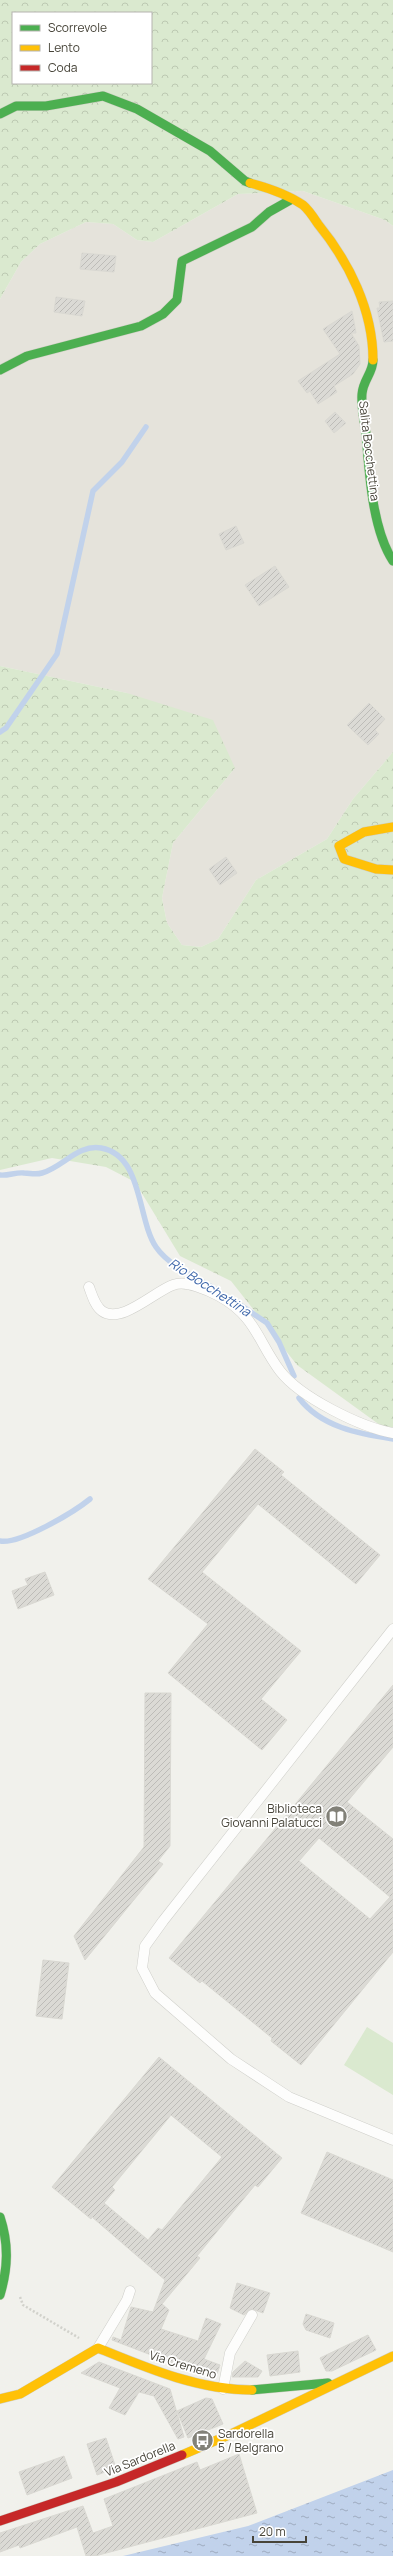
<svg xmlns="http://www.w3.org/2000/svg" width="393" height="2556" font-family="Manrope,sans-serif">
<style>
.residential{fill:#e5e3db}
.grass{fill:#dae9cf}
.forest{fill:url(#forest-crowns);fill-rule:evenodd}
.water{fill:url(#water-ripples)}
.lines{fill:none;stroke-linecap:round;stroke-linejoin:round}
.stream{stroke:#c1d2eb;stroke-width:5.5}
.building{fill:url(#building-hatch);stroke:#d9d8d2;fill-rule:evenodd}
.lane-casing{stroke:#cfcfca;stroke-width:11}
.fast-casing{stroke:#cfcfc4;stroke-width:10}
.slow-casing{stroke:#cfcfc4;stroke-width:10}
.jam-casing{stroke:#cfcfc4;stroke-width:10}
.path{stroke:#d1d1cb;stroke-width:2.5;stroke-dasharray:2 2;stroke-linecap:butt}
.lane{stroke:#fdfdfc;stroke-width:10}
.fast{stroke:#4caf50;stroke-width:9}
.slow{stroke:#ffc107;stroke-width:9}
.jam{stroke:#c62828;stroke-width:9}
.labels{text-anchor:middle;stroke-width:3.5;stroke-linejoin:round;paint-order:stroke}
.street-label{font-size:12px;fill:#474439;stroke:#fff}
.poi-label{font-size:12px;fill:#474439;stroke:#fff;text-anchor:end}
.water-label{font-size:13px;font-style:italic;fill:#3c65a9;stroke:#fff}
</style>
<defs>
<pattern id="forest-crowns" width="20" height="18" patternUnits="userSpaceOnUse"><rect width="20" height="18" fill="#dae9cf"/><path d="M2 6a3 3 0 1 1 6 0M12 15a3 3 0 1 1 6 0" fill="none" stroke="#bcc9b2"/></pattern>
<pattern id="water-ripples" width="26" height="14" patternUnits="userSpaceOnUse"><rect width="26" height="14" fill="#c1d2eb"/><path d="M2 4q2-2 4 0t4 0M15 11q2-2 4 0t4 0" fill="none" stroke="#9facbf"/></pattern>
<pattern id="building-hatch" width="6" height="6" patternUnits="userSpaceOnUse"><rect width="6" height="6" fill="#dbdad5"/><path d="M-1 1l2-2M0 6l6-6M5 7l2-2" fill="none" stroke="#bdbcb8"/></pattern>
</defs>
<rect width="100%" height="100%" fill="#f1f1ec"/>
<path class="residential" d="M303,191L385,220L393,226V752L353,799L327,839L256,880L218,939L201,947L182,945L167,923L162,898L173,843L235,768L127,693L0,666V299L21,262L40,244L86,222L113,224L137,240L153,242L238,194Z"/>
<path class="grass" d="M367,2027L393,2043V2095L344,2065Z"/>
<g class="forest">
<path d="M0,0H393V226L385,220L303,191L238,194L153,242L137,240L113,224L86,222L40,244L21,262L0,299ZM13,13H151V83H13Z"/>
<path d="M0,666L127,693L213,720L235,768L173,843L162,898L167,923L182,945L201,947L218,939L256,880L327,839L353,799L393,752V1427L384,1428L297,1365L231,1281L180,1256L135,1182L106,1167L52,1158L0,1170Z"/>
</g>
<path class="water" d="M393,2470V2556H123L248,2526Z"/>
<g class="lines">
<g class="stream">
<path d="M0,732L6,728L57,654L93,491L122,462L146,427"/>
<path d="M0,1175C8,1176 16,1172 24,1173C30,1173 35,1175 42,1173C63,1167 78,1144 101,1148C143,1155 137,1219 156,1247C169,1266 197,1278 217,1290"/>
<path d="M233,1300L267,1323L279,1342L294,1376"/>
<path d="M299,1398C321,1427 359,1434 393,1439"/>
<path d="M0,1541C19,1545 74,1512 90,1499"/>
</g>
</g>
<g class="building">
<path d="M82,253L116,256L114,272L80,269Z"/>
<path d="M56,297L85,301L82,316L54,312Z"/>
<path d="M393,301V341L384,342L377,308H380L379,302Z"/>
<path d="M352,311L356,333H351L359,346L360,364L353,374L334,386L337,392L318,404L310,391L307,393L298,381L340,354L323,329Z"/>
<path d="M335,412L346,423L334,433L325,421Z"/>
<path d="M236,526L244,543L226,550L219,534Z"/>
<path d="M275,566L289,587L259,606L245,585Z"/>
<path d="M369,703L385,719L375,730L379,734L368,745L347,725Z"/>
<path d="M226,857L237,873L220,885L209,869Z"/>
<path d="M255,1449L284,1472L281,1475L380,1555L356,1584L258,1504L202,1572L301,1651L261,1699L287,1720L262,1750L168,1673L208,1624L148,1579Z"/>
<path d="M45,1572L54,1595L18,1609L12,1591L28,1585L25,1579Z"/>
<path d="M393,1685V1747L347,1802L393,1839V1952L301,2065L271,2041L272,2038L202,1981L200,1983L169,1958ZM319,1838L390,1897L370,1919L299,1861Z"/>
<path d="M145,1693H171L170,1846L158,1861L163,1864L85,1960L74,1936L144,1847Z"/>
<path d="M43,1960L69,1963L62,2019L36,2016Z"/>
<path d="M159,2057L282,2158L258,2187L255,2185L197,2256L200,2258L162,2304L169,2310L161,2329L198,2341L206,2318L221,2324L204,2359L220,2365L217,2374L172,2363L112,2340L113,2337L121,2340L131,2307L153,2312L165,2280L92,2217L91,2219L52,2187ZM171,2115L222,2157L162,2230L158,2228L148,2240L104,2203L115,2190L112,2187Z"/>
<path d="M327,2152L393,2180V2252L301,2213Z"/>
<path d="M237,2283L270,2293L263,2313L252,2309L244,2315L230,2308Z"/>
<path d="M306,2314L334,2323L330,2338L306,2330L303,2324Z"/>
<path d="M368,2335L376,2350L332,2371H326L320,2358Z"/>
<path d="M298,2351L300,2372L270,2376L267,2355Z"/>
<path d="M245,2361L262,2371L258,2377H232L233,2372Z"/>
<path d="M99,2362L170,2389L184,2437L178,2439L154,2396L139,2392L125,2415L109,2408L120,2388L81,2373Z"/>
<path d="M206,2398L212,2399L223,2424L188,2438L177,2411Z"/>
<path d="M106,2438L116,2468L97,2475L87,2444Z"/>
<path d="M239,2454L257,2513L95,2556H86L77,2527L20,2548L19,2545L0,2552V2533L83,2506L93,2533L113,2526L104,2499L197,2462L200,2470Z"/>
<path d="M64,2456L72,2478L27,2495L19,2472Z"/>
</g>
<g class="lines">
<defs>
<g id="lane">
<path d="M89,1287C92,1295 95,1306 102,1311C121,1325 155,1291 173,1285C186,1280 208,1290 219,1296C256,1316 258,1342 280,1371C300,1397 360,1427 393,1433"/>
<path d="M393,1629L163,1921L145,1946L142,1968L155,1993L231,2059L289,2097L393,2140"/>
<path d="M98,2348L127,2300L130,2291"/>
<path d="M223,2389L230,2353L252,2315"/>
</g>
<g id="fast">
<path d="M0,114L16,106H46L103,96L137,109L210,151L245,181L250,183"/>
<path d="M373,360C373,373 363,380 362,394C361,406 364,421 366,433C369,471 372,529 393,561"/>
<path d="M0,370L27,356L141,326L163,314L177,300L182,261L252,227L269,212L292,199"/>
<path d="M0,2217C9,2244 8,2268 0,2295"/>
<path d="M252,2390L328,2383"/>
</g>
<g id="slow">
<path d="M250,183C269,188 287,194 303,205C309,210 314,218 318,224C349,262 373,310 373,360"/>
<path d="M393,827L364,832L339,846L344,859L376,869L393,870"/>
<path d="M0,2399L20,2394L98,2348C147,2368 198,2390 252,2390"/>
<path d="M182,2455L231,2434L393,2356"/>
</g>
<path id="jam" d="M0,2521L116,2482L182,2455"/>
</defs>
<use href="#lane" class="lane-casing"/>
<use href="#fast" class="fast-casing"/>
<use href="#slow" class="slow-casing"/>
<use href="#jam" class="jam-casing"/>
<path class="path" d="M20,2297L23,2305L79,2338"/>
<use href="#lane" class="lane"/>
<use href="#fast" class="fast"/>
<use href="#slow" class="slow"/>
<use href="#jam" class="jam"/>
</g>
<defs>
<symbol id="library-disc" viewBox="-11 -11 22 22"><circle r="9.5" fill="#828178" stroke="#fff"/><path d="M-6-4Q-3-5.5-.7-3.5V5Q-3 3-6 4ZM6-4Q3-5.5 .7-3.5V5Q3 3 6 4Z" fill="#fff"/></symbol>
<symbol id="bus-disc" viewBox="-11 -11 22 22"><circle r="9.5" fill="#828178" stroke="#fff"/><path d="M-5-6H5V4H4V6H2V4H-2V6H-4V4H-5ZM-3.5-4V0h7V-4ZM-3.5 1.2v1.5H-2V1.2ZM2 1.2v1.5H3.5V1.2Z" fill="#fff"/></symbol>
</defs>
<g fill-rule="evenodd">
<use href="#library-disc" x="324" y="1804" width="25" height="25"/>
<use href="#bus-disc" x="190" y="2428" width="25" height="25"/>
</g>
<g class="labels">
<g class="street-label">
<text transform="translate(369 451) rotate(83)" y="4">Salita Bocchettina</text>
<text transform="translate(183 2365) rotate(17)" y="4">Via Cremeno</text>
<text transform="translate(140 2459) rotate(-22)" y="4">Via Sardorella</text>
</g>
<g class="poi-label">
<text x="322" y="1813">Biblioteca<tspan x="322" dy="14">Giovanni Palatucci</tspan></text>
<text x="218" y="2438" text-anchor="start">Sardorella<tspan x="218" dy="14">5 / Belgrano</tspan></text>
</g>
<g class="water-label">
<text transform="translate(210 1287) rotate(33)" y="5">Rio Bocchettina</text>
</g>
</g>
<rect x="12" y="12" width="140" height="72" fill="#ffffff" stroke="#b5b4b0"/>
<rect x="20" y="25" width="20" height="6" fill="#4caf50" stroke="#b5b4b0"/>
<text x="48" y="32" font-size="12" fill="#474439">Scorrevole</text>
<rect x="20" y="45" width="20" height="6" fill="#ffc107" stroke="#b5b4b0"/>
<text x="48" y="52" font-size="12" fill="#474439">Lento</text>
<rect x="20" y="65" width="20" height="6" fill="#c62828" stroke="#b5b4b0"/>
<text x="48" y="72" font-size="12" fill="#474439">Coda</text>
<path d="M253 2536v6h53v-6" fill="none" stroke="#474439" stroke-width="2"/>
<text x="259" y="2536" font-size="12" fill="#474439" stroke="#ffffff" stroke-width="3" paint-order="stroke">20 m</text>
</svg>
